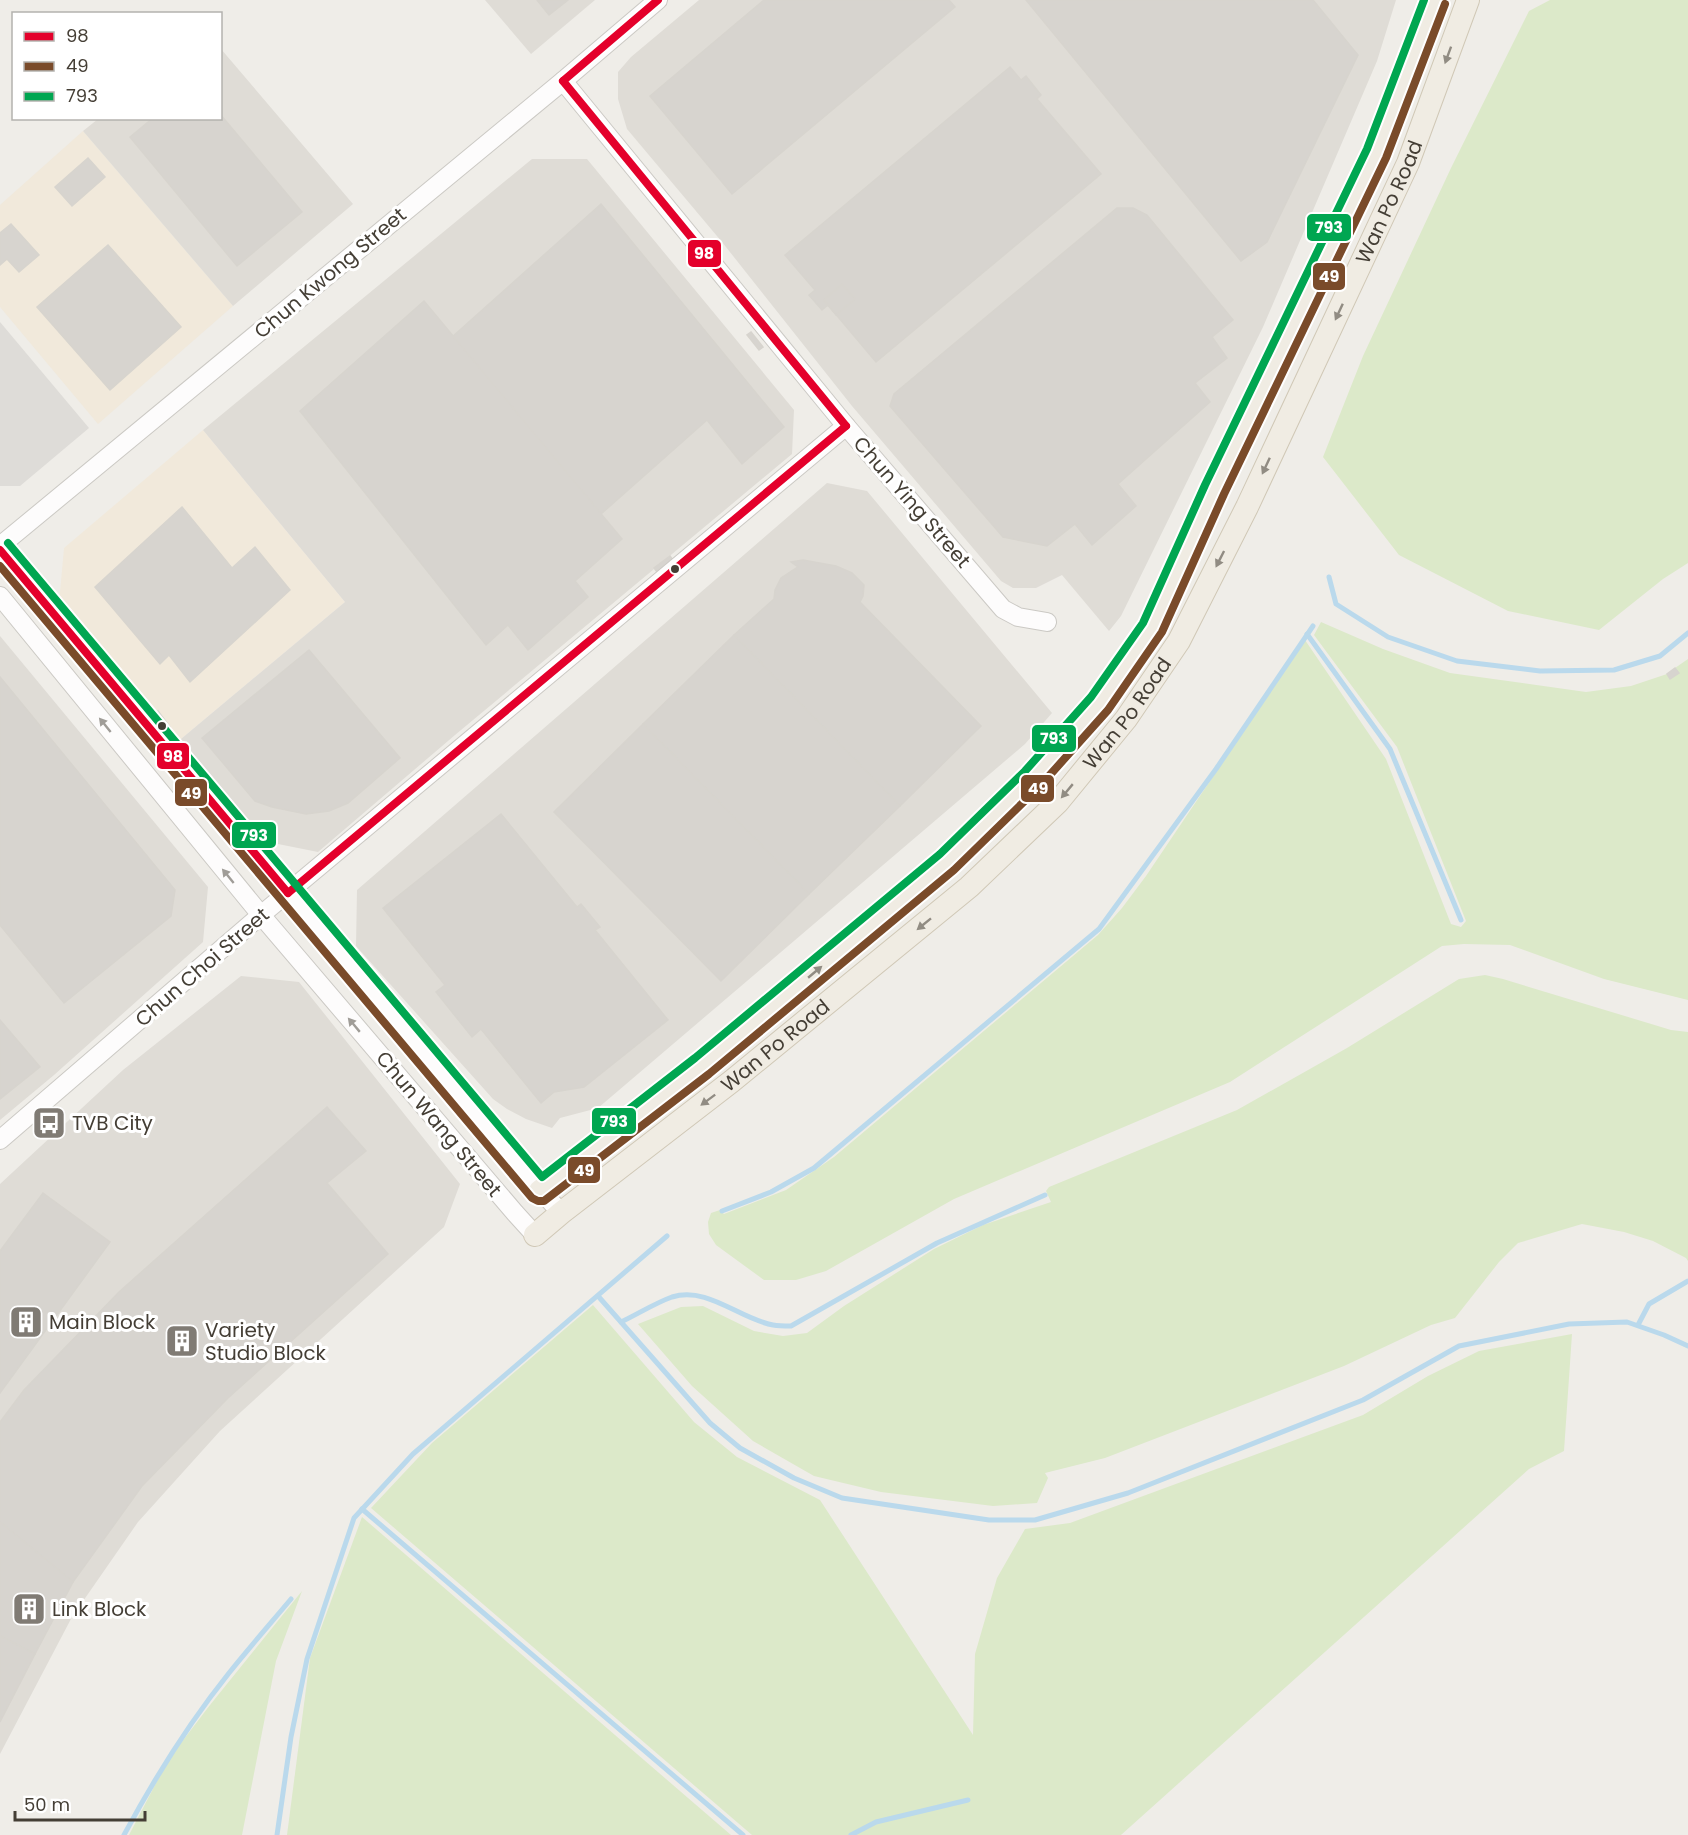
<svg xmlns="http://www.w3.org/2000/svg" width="1688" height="1835" font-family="Poppins,sans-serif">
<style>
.commercial{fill:#f1e9db}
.industrial{fill:#dfdcd6}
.green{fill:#dce9c9}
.parking{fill:#dedcd8}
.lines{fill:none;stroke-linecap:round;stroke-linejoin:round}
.stream{stroke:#bad9ec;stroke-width:5}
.building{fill:#d7d4cf;stroke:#d7d4ce;stroke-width:1.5}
.minor-casing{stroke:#cbc9c4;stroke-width:20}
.major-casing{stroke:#d0c8b6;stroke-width:24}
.minor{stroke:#fdfcfc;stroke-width:18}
.major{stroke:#f0ece3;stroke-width:22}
.bus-1-casing{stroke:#fff;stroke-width:12}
.bus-2-casing{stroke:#fff;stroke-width:12}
.bus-3-casing{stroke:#fff;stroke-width:12}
.bus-1{stroke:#e4002b;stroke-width:8}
.bus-2{stroke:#7a4b2a;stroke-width:8}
.bus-3{stroke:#00a651;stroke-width:8}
.oneway{fill:#918c83}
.oneway2{fill:#a09d98}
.bus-dot{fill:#443e35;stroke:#fff;stroke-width:2}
.labels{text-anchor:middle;stroke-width:6;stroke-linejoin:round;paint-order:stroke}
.street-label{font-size:20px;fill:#443e35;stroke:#fff}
.poi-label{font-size:20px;fill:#443e35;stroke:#fff;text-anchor:start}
.line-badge{stroke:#fff;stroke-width:2}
.badge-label{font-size:16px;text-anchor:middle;font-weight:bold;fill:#fff}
</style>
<rect width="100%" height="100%" fill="#efede8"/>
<g class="commercial">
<path d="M83,131L233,306L98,424L0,307V205Z"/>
<path d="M203,430L345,602L175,744L59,603L64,548Z"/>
</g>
<g class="industrial">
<path d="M485,0H595L531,54Z"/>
<path d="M699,0H1396L1377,61L1263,327L1121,616L1109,631L1062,575L1036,588H1013L1001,581L852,406L722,242L627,129L618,99V72L631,57Z"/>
<path d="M221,49L353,204L233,306L83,131L98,119L220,118Z"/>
<path d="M532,159H587L794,410L792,454L455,735L318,852L258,840L175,744L345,602L203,430Z"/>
<path d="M827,483L867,491L1052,713L1025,744L598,1108L560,1118L552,1128L526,1119L507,1109L493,1099L356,946L357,890Z"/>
<path d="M0,636L208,887L203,942L54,1075L0,1120Z"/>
<path d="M241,976L299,982L460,1184L444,1227L220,1431L138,1522L72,1617L0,1754V1184L123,1070Z"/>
</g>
<g class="green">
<path d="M1550,0H1688V563L1663,579L1599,630L1508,611L1399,555L1323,457L1363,356L1451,168L1529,11Z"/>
<path d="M1321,622L1383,649L1450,673L1586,692L1631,686L1667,674L1671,678L1679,673L1675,668L1688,659V1000L1604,979L1510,945L1464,944L1442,946L1230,1082L954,1199L826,1271L796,1280H764L716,1245L709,1234L708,1222L711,1213L720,1210L724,1214L786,1190L834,1157L1098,935L1122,908L1146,876L1305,640L1386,759L1451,924L1461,927L1466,921L1397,747L1314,635Z"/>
<path d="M1485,975L1503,979L1671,1030L1688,1032V1261L1686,1258L1653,1241L1624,1232L1582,1224L1518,1243L1499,1262L1455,1318L1431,1325L1344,1366L1105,1458L1045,1473L1048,1478L1037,1503L993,1506L881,1492L814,1476L753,1441L692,1386L638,1324L681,1307L703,1306L754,1331L783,1336L807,1333L844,1306L934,1249L983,1225L1051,1202L1046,1191L1049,1187L1237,1110L1347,1048L1459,979Z"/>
<path d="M593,1305L694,1422L737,1457L820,1500L973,1735L975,1654L997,1578L1025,1529L1070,1523L1363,1415L1428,1376L1479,1351L1572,1334L1564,1451L1529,1469L1121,1835H752L371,1508L432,1443Z"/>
<path d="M362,1517L731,1835H287L310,1658Z"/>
<path d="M302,1591L276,1661L242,1835H129L168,1760L210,1705Z"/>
</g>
<path class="parking" d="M0,322L89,428L20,486H0Z"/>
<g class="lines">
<g class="stream">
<path d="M1329,577L1336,604L1388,637L1457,661L1540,671L1614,670L1660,656L1688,633"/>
<path d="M1307,634L1390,749L1461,920"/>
<path d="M722,1211L771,1192L814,1168L1099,929L1216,769L1313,626"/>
<path d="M598,1296L710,1423L740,1448L794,1478L842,1498L989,1520H1035L1128,1493L1363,1400L1459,1346L1569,1324L1627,1322L1664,1335L1688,1346"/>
<path d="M621,1322C638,1314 655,1303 672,1297C708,1286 739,1319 773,1325C779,1326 786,1326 791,1326L937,1243L1045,1195"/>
<path d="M1638,1325L1649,1304L1688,1281"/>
<path d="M362,1509L743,1835"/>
<path d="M124,1835C154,1779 189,1723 229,1673C249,1648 270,1624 291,1599"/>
<path d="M277,1835L291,1737L307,1659L354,1518L413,1454L667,1236"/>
<path d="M851,1835L876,1822L968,1800"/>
</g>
</g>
<g class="building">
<path d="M537,0H568L549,15Z"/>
<path d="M764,0H949L955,7L732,194L650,96Z"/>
<path d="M1026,0H1313L1358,55L1267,242L1241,261Z"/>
<path d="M1010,67L1021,80L1026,76L1041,95L1037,99L1101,174L876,362L828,305L822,310L809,295L815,290L785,255Z"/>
<path d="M220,114L302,212L237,266L130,137L153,118H220Z"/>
<path d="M88,158L105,177L72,206L55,187Z"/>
<path d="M601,204L784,427L742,464L707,420L601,514L452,337Z"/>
<path d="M1117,208H1133L1147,215L1233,320L1212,337L1227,358L1195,383L1210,402L1118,484L1136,506L1092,545L1075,524L1047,546L1003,537L890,406L894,394Z"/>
<path d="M11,224L39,255L19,272L7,259L0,265V233Z"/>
<path d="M108,245L181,327L110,390L37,307Z"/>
<path d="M842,284L855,299L836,315L824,300Z"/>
<path d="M424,301L622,539L575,581L588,597L528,650L508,625L486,645L300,411Z"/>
<path d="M751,332L763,347L759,350L747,335Z"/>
<path d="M182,507L232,568L255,547L290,590L190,682L169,655L160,664L95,587Z"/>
<path d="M670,556L673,560L657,572L654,568Z"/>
<path d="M803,560L836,566L852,573L864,585L863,596L860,602L981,726L900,806L734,635L774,599L775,590L781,578L798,567L791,562Z"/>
<path d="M734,635L900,806L809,894L643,724Z"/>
<path d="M309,650L400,758L348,803L329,811L306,814L272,807L255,801L202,738Z"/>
<path d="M1675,668L1679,673L1670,679L1667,674Z"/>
<path d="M0,677L175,890L171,916L64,1003L0,925Z"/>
<path d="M158,711L170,727L166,729L155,714Z"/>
<path d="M643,724L809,894L721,981L554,812Z"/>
<path d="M501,814L577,907L581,904L600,927L595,930L668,1020L584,1087L554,1092L541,1103L481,1029L472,1037L436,992L445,985L383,908Z"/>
<path d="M0,1020L40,1067L0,1099Z"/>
<path d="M327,1107L366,1151L327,1183L388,1254L228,1398L142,1486L73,1582L0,1522V1422L24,1390L119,1292Z"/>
<path d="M43,1193L110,1242L0,1393V1251Z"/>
<path d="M0,1522L73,1582L35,1654L0,1636Z"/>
<path d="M0,1636L35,1654L0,1722Z"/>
</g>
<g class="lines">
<defs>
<g id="minor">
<path d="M563,81L846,426L1003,609L1018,617L1047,622"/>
<path d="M0,546L563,81L658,0"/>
<path d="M0,550L499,1143L561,1213"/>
<path d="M0,596L261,915L515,1213L535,1235"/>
<path d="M0,1140L261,915L846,426"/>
</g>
<g id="major">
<path d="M540,1191L702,1066L947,862L1033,778L1099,704L1152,628L1214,490L1377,153L1435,0"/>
<path id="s1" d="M535,1235L561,1213L732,1081L969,887L1058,802L1126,719L1179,641L1247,507L1408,163L1468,0"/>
</g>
</defs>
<use href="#minor" class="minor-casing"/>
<use href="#major" class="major-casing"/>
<use href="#minor" class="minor"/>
<use href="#major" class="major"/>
<defs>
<g id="bus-1">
<path d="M563,81L846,426"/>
<path d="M563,81L658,0"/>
<path d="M0,550L288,893"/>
<path d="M288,893L846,426"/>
</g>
<path id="bus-2" d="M0,566L532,1198L538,1201H544L709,1074L954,870L1040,786L1108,710L1162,632L1224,494L1386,158L1445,4"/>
<path id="bus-3" d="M8,543L542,1177L695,1058L940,854L1025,771L1091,697L1143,623L1205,485L1367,149L1424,0"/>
</defs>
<use href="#bus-1" class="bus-1-casing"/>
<use href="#bus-2" class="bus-2-casing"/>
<use href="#bus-3" class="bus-3-casing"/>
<use href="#bus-1" class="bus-1"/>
<use href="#bus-2" class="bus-2"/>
<use href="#bus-3" class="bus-3"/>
</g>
<defs><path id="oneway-solid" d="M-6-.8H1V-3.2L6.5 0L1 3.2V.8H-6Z" transform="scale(1.5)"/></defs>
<g class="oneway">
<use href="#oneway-solid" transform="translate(1448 55) rotate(110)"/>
<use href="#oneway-solid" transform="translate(1339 312) rotate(115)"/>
<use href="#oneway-solid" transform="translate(1266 466) rotate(115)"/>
<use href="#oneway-solid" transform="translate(1220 559) rotate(117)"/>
<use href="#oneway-solid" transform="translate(1067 791) rotate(130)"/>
<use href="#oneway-solid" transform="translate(924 924) rotate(141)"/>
<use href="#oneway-solid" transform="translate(815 972) rotate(-40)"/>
<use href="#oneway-solid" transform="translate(708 1100) rotate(143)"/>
</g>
<g class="oneway2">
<use href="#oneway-solid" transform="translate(105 725) rotate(-129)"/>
<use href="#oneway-solid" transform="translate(228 876) rotate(-129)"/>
<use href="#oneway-solid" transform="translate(354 1025) rotate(-130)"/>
</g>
<defs>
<symbol id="bus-square" viewBox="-11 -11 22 22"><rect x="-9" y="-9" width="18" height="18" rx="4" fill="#807b74" stroke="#fff"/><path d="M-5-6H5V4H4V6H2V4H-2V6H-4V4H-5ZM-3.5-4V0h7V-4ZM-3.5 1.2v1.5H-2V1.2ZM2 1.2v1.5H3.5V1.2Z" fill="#fff"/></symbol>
<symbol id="building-square" viewBox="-11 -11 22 22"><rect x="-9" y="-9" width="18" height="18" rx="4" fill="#807b74" stroke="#fff"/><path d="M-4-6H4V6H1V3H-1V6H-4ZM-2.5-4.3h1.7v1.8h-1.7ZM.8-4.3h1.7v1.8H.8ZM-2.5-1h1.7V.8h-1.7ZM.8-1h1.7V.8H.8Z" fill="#fff"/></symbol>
</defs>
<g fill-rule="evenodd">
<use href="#bus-square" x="30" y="1104" width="38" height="38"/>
<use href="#building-square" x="7" y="1303" width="38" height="38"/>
<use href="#building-square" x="163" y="1322" width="38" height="38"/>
<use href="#building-square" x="10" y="1590" width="38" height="38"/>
</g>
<g class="bus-dot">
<circle cx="675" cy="569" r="5"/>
<circle cx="162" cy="726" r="5"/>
</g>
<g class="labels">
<g class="street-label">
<text dy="7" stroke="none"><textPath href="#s1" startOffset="1368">Wan Po Road</textPath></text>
<text transform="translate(330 273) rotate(-40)" y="7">Chun Kwong Street</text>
<text transform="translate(912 502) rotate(49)" y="7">Chun Ying Street</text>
<text dy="7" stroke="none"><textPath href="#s1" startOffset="792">Wan Po Road</textPath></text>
<text transform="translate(202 967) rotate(-41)" y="7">Chun Choi Street</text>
<text dy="7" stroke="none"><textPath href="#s1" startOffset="306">Wan Po Road</textPath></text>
<text transform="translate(439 1124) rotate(50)" y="7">Chun Wang Street</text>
</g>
<g class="poi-label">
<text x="72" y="1130">TVB City</text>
<text x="49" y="1329">Main Block</text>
<text x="205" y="1337">Variety<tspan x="205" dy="23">Studio Block</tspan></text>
<text x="52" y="1616">Link Block</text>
</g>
</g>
<g class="line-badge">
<rect x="1306" y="213" width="46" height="29" rx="6" fill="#00a651"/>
<rect x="687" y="239" width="35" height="29" rx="6" fill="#e4002b"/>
<rect x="1312" y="262" width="34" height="29" rx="6" fill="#7a4b2a"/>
<rect x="1031" y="724" width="46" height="29" rx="6" fill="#00a651"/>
<rect x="156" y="742" width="34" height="28" rx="6" fill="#e4002b"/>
<rect x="1020" y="774" width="35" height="29" rx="6" fill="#7a4b2a"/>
<rect x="174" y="778" width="34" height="29" rx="6" fill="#7a4b2a"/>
<rect x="231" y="821" width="46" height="28" rx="6" fill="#00a651"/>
<rect x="591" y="1107" width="46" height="28" rx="6" fill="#00a651"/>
<rect x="567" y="1156" width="34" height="28" rx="6" fill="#7a4b2a"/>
</g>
<g class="badge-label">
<text x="1329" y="233">793</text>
<text x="704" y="259">98</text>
<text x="1329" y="282">49</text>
<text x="1054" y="744">793</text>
<text x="173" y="762">98</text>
<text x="1038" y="794">49</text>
<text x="191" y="799">49</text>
<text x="254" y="841">793</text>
<text x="614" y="1127">793</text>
<text x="584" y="1176">49</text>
</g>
<rect x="12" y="12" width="210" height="108" fill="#ffffff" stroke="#b4b2ae" stroke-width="1.5"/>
<rect x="24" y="32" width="30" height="9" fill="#e4002b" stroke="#b4b2ae" stroke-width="1.5"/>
<text x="66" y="42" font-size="18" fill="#443e35">98</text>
<rect x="24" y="62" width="30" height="9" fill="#7a4b2a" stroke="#b4b2ae" stroke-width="1.5"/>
<text x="66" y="72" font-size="18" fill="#443e35">49</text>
<rect x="24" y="92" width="30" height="9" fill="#00a651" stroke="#b4b2ae" stroke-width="1.5"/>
<text x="66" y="102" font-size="18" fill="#443e35">793</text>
<path d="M15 1811v9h130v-9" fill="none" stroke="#443e35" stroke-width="3"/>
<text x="24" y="1811" font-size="18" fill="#443e35" stroke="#ffffff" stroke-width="4.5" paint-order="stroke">50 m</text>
</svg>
